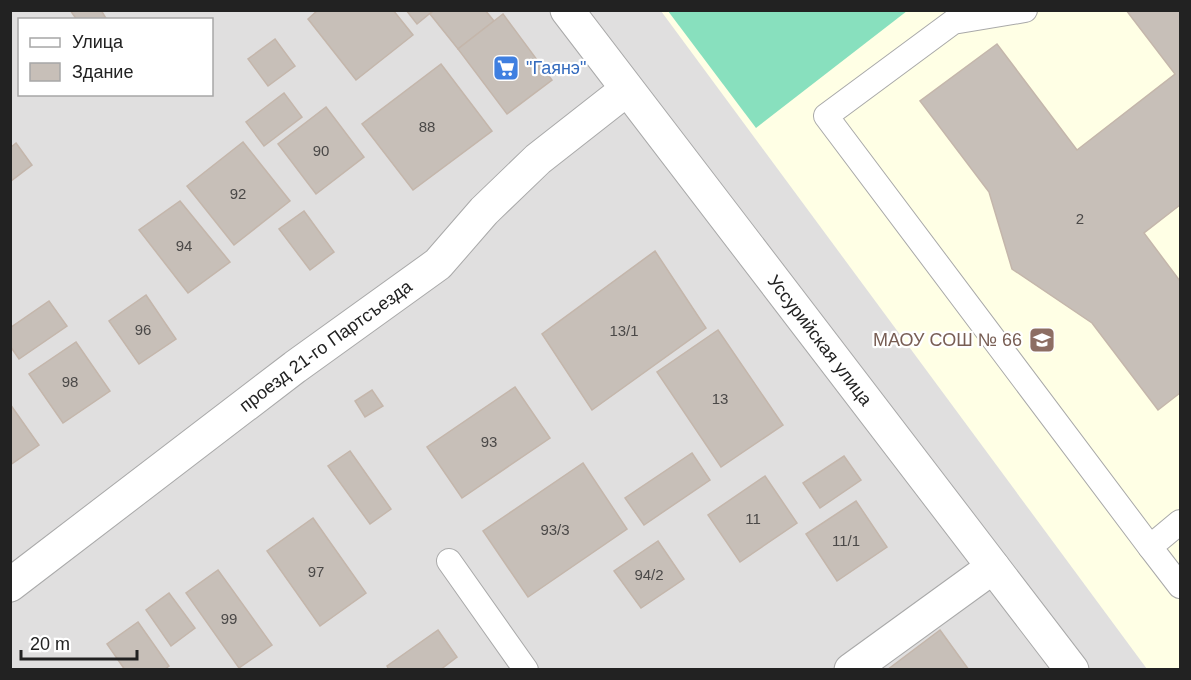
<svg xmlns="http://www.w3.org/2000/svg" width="1191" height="680" font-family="Helvetica,sans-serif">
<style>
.residential{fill:#e0dfdf;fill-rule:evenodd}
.education{fill:#ffffe5}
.pitch{fill:#88e0be}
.building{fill:#c7bfb8;stroke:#c4b6ab;stroke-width:1.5}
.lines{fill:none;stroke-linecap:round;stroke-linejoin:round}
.service-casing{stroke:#a9a9a9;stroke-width:26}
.minor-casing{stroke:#a9a9a9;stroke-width:35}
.tertiary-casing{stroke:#a9a9a9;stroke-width:35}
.service{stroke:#fff;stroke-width:24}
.minor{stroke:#fff;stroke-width:33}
.tertiary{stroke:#fff;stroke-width:33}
.labels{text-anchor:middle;stroke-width:4.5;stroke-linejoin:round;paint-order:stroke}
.number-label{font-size:15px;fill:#4b4948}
.shop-label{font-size:18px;fill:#366cbe;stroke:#fff;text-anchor:start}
.street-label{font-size:18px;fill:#222;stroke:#fff}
.education-label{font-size:18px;fill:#785e54;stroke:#fff;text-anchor:end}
</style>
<rect width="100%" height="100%" fill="#f2efe9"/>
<path class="residential" d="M10,11H1180V669H11ZM20,20H212V94H20Z"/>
<path class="education" d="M661,11H1180V669H1147Z"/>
<path class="pitch" d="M668,11H907L756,128Z"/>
<g class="building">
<path d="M70,10H101L107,20H77Z"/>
<path d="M318,10H393L413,35L356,80L308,19Z"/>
<path d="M406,10H434L417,24Z"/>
<path d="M434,10H485L494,21L458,49L430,14Z"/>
<path d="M1126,10H1180V205L1144,233L1180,281V393L1158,410L1092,323L1012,269L989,192L920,101L997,44L1077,150L1175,74Z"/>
<path d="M503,14L552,80L507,114L458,49Z"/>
<path d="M275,39L295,66L268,86L248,59Z"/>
<path d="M441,64L492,131L413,190L362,124Z"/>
<path d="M284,93L302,117L264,146L246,122Z"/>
<path d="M326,107L364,157L316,194L278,144Z"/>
<path d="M243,142L290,201L234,245L187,186Z"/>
<path d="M16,143L32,165L11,181L10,148Z"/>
<path d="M180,201L230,262L188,293L139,230Z"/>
<path d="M304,211L334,252L310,270L279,229Z"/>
<path d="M655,251L706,328L592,410L542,334Z"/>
<path d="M146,295L176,339L139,364L109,321Z"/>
<path d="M49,301L67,326L19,359L10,346V328Z"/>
<path d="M718,330L783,425L721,467L657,372Z"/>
<path d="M76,342L110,391L63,423L29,374Z"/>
<path d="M515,387L550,438L462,498L427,447Z"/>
<path d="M372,390L383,406L365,417L355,401Z"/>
<path d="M10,404L39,445L10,465Z"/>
<path d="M350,451L391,509L370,524L328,466Z"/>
<path d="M692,453L710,480L644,525L625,498Z"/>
<path d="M844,456L861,480L820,508L803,483Z"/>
<path d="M583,463L627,529L528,597L483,531Z"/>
<path d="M765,476L797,523L740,562L708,515Z"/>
<path d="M856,501L887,547L837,581L806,534Z"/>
<path d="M313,518L366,593L320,626L267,551Z"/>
<path d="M658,541L684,579L641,608L614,571Z"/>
<path d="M218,570L272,645L239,668L186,593Z"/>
<path d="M169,593L195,628L171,646L146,610Z"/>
<path d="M138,622L169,666L164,670H125L107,644Z"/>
<path d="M438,630L457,657L440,670H389L387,666Z"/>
<path d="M940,630L969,670H887Z"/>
</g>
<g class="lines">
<defs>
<g id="service">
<path d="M1025,10L953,22L826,116L1150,547"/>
<path d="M1180,522L1150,547L1180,586"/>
<path d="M449,561L526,670"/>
</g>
<g id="minor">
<path id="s1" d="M10,585L295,367L438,264L484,211L538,159L626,90"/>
<path d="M851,670L993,567"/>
</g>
<g id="tertiary">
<path id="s2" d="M567,10L1072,670"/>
</g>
</defs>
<use href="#service" class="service-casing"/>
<use href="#minor" class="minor-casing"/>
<use href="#tertiary" class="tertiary-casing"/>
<use href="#service" class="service"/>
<use href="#minor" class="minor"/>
<use href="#tertiary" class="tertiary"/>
</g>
<defs>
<symbol id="supermarket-square" viewBox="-11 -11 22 22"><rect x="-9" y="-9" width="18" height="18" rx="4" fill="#3f7fe0" stroke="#fff"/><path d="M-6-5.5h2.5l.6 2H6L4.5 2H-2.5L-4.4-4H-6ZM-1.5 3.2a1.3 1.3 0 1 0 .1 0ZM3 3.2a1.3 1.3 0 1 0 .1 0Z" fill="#fff"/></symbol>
<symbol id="school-square" viewBox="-11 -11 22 22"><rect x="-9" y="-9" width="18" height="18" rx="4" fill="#8d6e63" stroke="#fff"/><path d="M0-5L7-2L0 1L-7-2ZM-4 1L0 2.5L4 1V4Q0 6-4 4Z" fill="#fff"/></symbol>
</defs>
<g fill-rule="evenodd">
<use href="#supermarket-square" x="491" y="53" width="30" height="30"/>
<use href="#school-square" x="1027" y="325" width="30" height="30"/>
</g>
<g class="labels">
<g class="number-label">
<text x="427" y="132">88</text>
<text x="321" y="156">90</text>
<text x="238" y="199">92</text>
<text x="1080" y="224">2</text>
<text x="184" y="251">94</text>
<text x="143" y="335">96</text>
<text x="624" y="336">13/1</text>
<text x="70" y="387">98</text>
<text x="720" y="404">13</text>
<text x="489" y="447">93</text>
<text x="753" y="524">11</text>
<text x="555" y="535">93/3</text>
<text x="846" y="546">11/1</text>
<text x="316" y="577">97</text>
<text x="649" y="580">94/2</text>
<text x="229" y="624">99</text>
</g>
<g class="shop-label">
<text x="526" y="74">"Гаянэ"</text>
</g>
<g class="street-label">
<text dy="6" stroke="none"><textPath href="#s2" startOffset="416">Уссурийская улица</textPath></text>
<text dy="6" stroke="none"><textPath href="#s1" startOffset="396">проезд 21-го Партсъезда</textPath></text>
</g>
<g class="education-label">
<text x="1022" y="346">МАОУ СОШ № 66</text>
</g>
</g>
<rect width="1191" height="680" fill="none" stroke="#222222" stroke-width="24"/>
<rect x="18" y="18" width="195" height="78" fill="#ffffff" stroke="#a7a7a7" stroke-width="1.5"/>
<rect x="30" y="38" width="30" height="9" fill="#ffffff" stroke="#a7a7a7" stroke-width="1.5"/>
<text x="72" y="48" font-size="18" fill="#222222">Улица</text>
<rect x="30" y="63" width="30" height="18" fill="#c7bfb8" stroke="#a7a7a7" stroke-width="1.5"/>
<text x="72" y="78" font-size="18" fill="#222222">Здание</text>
<path d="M21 650v9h116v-9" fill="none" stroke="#222222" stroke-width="3"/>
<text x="30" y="650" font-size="18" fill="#222222" stroke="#ffffff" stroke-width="4.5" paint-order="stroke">20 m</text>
</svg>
